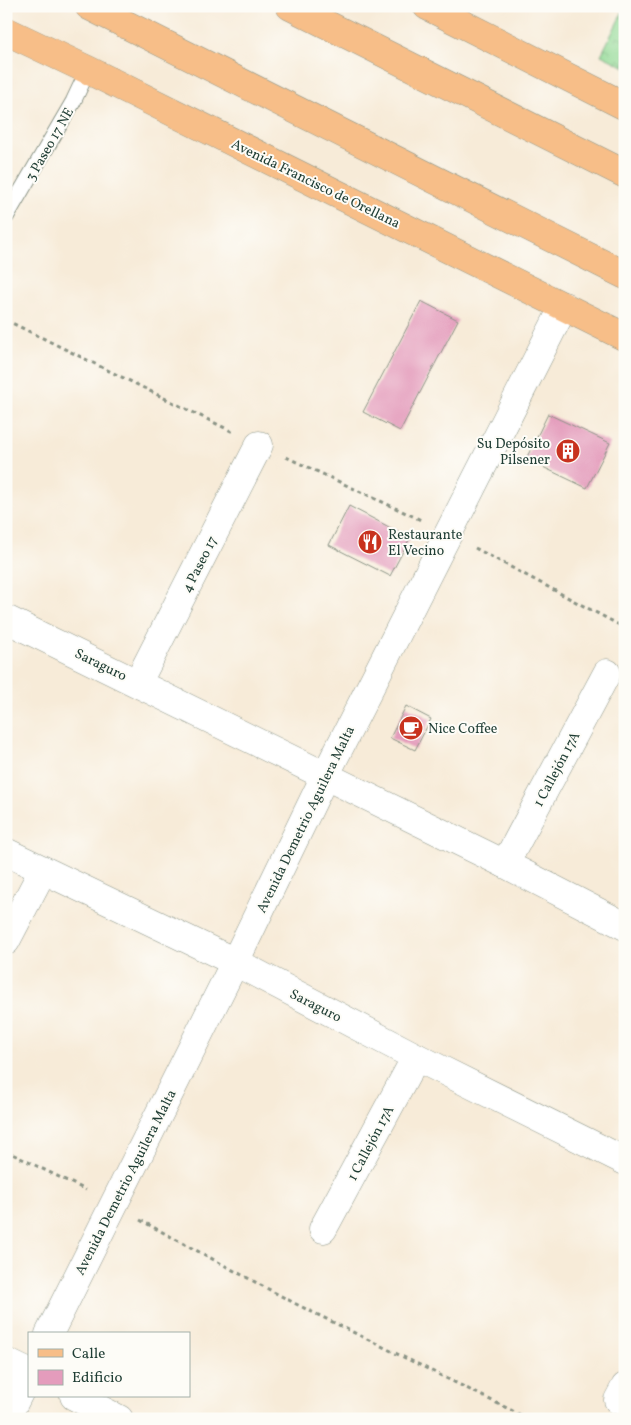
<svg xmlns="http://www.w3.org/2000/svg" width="631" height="1425" font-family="Vollkorn,serif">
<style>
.park{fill:url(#park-crowns);stroke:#588b64}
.building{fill:#e49cbc}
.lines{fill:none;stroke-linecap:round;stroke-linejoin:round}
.service-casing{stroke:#8b9486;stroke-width:17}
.minor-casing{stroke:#8b9486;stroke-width:29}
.tertiary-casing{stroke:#8b9486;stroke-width:29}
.primary-casing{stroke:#8b9486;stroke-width:29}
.trunk-casing{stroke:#8b9486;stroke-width:29}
.path{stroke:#8b9486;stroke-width:3;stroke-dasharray:4 4;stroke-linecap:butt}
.service{stroke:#fff;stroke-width:15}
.minor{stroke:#fff;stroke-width:28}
.tertiary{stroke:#fff;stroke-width:28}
.primary{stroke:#f7be88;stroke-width:28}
.trunk{stroke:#f7be88;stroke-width:28}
.labels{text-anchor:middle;stroke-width:4;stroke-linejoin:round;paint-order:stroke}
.street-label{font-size:14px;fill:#1f3d34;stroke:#fdfcf7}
.poi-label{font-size:14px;fill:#1f3d34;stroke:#fdfcf7;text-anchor:start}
</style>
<defs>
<pattern id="park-crowns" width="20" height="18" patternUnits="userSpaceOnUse" patternTransform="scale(1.25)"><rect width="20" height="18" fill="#91d994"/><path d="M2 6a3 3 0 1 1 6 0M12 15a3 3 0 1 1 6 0" fill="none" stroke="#7dbb80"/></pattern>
</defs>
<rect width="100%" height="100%" fill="#fdfcf7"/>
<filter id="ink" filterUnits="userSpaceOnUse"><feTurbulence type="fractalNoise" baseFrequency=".02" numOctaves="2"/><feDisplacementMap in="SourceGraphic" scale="10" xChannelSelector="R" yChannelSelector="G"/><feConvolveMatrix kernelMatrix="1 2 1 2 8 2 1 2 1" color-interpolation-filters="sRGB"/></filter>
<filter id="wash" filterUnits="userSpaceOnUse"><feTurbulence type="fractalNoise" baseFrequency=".0096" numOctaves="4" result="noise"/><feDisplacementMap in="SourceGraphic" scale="20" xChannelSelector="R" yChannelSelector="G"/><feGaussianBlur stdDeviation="1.12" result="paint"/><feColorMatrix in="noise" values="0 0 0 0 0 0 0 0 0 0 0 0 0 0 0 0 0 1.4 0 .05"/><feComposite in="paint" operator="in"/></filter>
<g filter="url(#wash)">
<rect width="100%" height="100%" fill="#f7ebd8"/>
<path class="park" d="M625,7V67L601,55Z"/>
<g id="blocks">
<g class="building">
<path d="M421,301L458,320L400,431L363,412Z"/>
<path d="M548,414L610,443L587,488L526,459Z"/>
<path d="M349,506L410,538L390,576L329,545Z"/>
<path d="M406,706L431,719L415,750L390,738Z"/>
</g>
</g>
</g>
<g filter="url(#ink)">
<use href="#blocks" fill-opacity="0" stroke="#8b9486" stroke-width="1"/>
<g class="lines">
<defs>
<path id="service" d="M6,217L73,102L88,70"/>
<g id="minor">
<path d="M6,619L505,864L625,926"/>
<path d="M138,682L259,445"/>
<path d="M6,852L235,962L416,1057L625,1161"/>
<path d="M505,864L607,673"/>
<path d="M6,941L43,870"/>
<path d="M323,1229L416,1057"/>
<path d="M6,1362L29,1373"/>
<path d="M74,1396L119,1419"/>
<path d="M618,1400L625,1387"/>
</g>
<g id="tertiary">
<path d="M49,1334L235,962L325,776L564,306"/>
<path d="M6,1419L29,1373"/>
</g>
<g id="primary">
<path d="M427,6L625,106"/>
<path d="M6,31L88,70L625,337"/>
</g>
<g id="trunk">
<path d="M89,6L625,275"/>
<path d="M290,6L625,174"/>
</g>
</defs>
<use href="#service" class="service-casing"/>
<use href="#minor" class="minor-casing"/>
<use href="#tertiary" class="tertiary-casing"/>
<use href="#primary" class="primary-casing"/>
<use href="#trunk" class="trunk-casing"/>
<g class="path">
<path d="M6,320L233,432"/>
<path d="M286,457L421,520"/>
<path d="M475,548L625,628"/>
<path d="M6,1151L86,1190"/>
<path d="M140,1220L296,1304L529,1419"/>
</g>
<use href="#service" class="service"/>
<use href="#minor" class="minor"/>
<use href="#tertiary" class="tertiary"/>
<use href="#primary" class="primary"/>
<use href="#trunk" class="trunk"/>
</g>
</g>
<defs>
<symbol id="building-disc" viewBox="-11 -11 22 22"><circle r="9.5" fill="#c8321e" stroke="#fdfcf7"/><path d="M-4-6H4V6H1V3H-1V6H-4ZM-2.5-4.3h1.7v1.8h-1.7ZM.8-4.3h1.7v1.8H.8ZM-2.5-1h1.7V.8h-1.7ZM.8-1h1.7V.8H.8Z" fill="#fff"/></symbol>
<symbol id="restaurant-disc" viewBox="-11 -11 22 22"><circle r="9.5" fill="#c8321e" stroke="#fdfcf7"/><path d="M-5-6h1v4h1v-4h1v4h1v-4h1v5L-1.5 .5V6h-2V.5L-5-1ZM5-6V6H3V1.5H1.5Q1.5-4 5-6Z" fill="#fff"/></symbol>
<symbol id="cafe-disc" viewBox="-11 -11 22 22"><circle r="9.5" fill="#c8321e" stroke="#fdfcf7"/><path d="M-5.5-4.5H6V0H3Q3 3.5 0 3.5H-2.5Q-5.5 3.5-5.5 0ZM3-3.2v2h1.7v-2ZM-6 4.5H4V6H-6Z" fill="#fff"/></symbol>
</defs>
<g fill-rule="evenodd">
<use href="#building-disc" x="554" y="437" width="28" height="28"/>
<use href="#restaurant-disc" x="356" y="528" width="28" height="28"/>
<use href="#cafe-disc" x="397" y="714" width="28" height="28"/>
</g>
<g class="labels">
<g class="street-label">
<text transform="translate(49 144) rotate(-60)" y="5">3 Paseo 17 NE</text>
<text transform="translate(316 183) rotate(26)" y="5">Avenida Francisco de Orellana</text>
<text transform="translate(199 564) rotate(-63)" y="5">4 Paseo 17</text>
<text transform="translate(101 664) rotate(26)" y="5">Saraguro</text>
<text transform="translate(556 769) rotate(-62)" y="5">1 Callejón 17A</text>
<text transform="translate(305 819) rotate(-64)" y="5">Avenida Demetrio Aguilera Malta</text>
<text transform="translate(316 1005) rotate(27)" y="5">Saraguro</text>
<text transform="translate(370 1143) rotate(-62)" y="5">1 Callejón 17A</text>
<text transform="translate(125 1182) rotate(-63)" y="5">Avenida Demetrio Aguilera Malta</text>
</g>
<g class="poi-label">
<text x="550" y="448" text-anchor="end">Su Depósito<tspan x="550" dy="16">Pilsener</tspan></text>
<text x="388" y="539">Restaurante<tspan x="388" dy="16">El Vecino</tspan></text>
<text x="428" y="733">Nice Coffee</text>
</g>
</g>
<rect width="631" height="1425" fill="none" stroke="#fdfcf7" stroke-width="25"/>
<rect x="28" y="1332" width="162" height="65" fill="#fdfcf7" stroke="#a4b0a9"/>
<rect x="38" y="1349" width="25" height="8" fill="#f7be88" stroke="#a4b0a9"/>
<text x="72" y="1358" font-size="15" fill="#1f3d34">Calle</text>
<rect x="38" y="1370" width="25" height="15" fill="#e49cbc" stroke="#a4b0a9"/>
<text x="72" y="1382" font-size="15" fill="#1f3d34">Edificio</text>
</svg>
